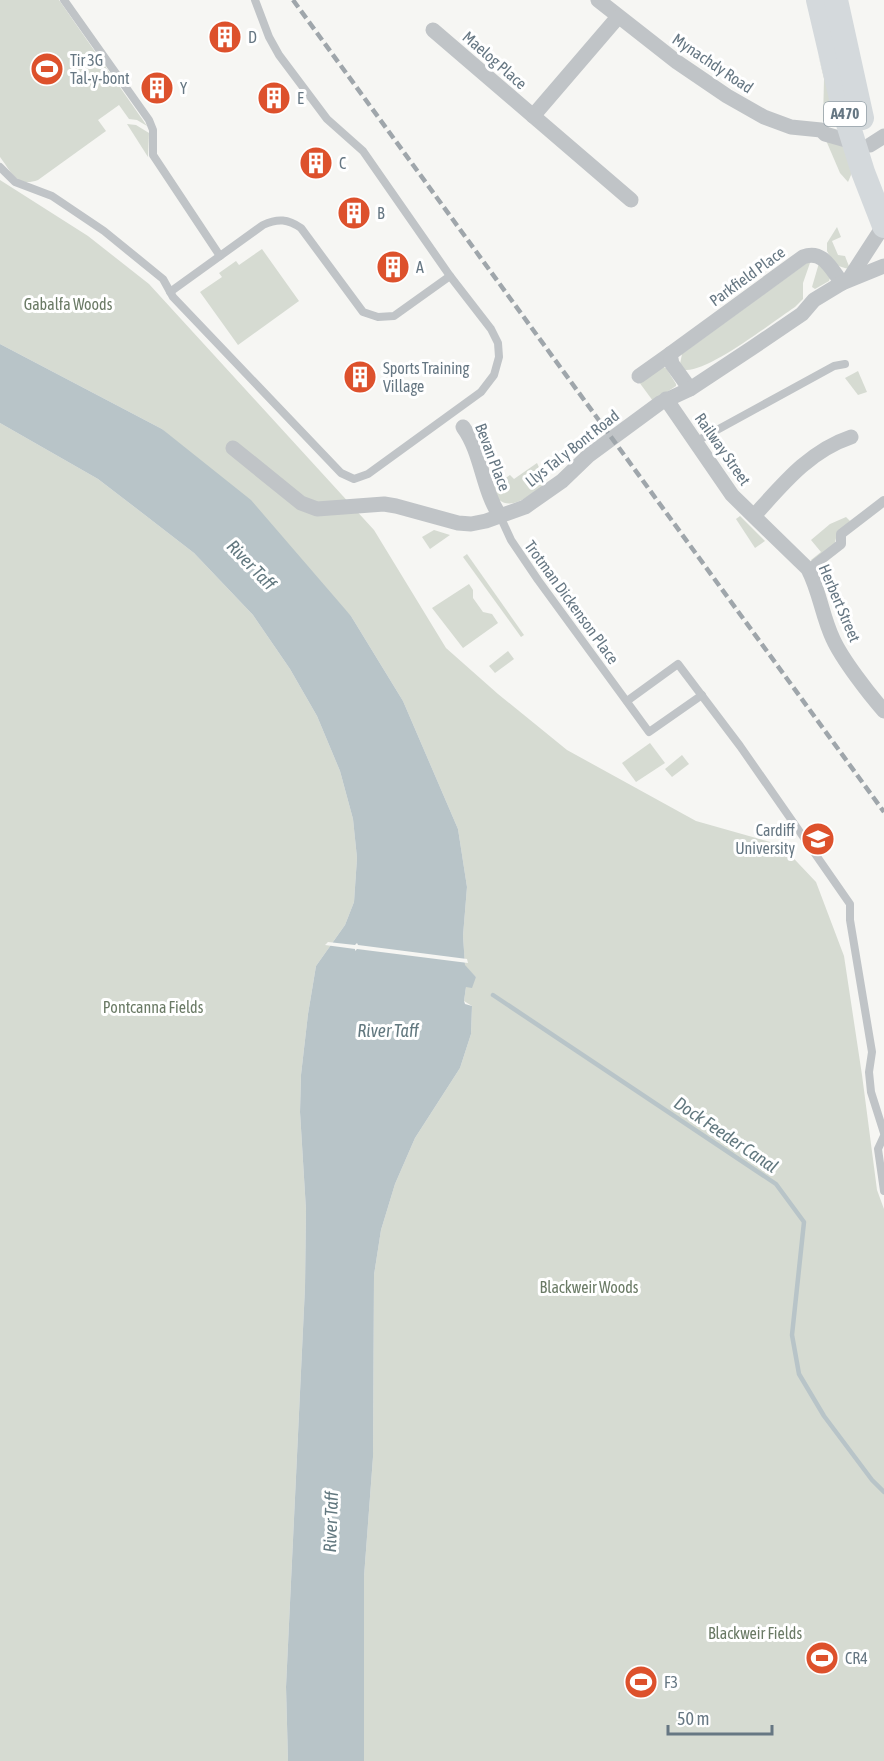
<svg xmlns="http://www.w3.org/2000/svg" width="884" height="1761" font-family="'Asap Condensed',sans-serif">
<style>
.green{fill:#d6dbd2}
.water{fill:#b8c4c8}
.pier{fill:#f6f6f3}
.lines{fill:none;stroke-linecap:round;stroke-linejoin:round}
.stream{stroke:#b8c4c8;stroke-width:4.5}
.service{stroke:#c0c4c7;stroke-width:8}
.pedestrian{stroke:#c0c4c7;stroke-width:10}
.minor{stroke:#c0c4c7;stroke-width:15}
.primary{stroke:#d4d9dc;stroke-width:24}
.rail{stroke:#9fa6ab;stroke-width:4.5;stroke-dasharray:9 4.5;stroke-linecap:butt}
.labels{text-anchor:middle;stroke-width:6;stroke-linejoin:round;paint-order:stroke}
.shield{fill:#fff;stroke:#94a0a8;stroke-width:1.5}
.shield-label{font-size:15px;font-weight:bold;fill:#667783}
.poi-label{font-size:16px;fill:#667783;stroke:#fff;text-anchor:start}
.street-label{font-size:16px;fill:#667783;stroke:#fff}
.park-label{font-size:16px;fill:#6a7a65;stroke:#fff}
.water-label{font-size:18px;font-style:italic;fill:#62787f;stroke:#fff}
</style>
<rect width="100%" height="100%" fill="#f6f6f3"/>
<g class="green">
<path d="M0,0H59L147,126L137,120L129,119L119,105L98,120L106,131L38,180C16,188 11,171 0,157Z"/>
<path d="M818,54L834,113C832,118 829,121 823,121L824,79Z"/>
<path d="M127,124L136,125L149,133L148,157Z"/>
<path d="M825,138L841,141L854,168L848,182L840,173Z"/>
<path d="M0,180L88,236L149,284L374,530L446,648L498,694L567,750L696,821L781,845L816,882L844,956L862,1075L877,1190L884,1209V1761H364V1577L373,1457L374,1275L381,1230L395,1184L415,1138L460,1068L471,1034L472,1006L464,1001L466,987L476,977L465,966L463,936L467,887L458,829L403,701L351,616L162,429L0,344Z"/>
<path d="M837,227L841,237L832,241L838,255L845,256L850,269C837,267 834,264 827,251V243Z"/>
<path d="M262,249L299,301L238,345L200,292L222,277L219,273L236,261L239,265Z"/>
<path d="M811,260L803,283V299L795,307C772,322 709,372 685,370L680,364L682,354Z"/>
<path d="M819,263L830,278L829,281L815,289L812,287Z"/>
<path d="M663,367L666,368L676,384V386L653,401L639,382Z"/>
<path d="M858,371L867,392L858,395L845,378Z"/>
<path d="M0,423L98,479L141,512L194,553L253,615L290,669L317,716L340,771L353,819L357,858L354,902L345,925L316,966L308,1014L301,1075L300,1112L306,1210L305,1287L286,1687L288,1761H0Z"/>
<path d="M537,463L546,483C529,496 504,519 491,488L510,475L514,479Z"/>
<path d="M740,516L765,541L755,548L736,519Z"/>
<path d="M846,517L850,521L837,533L835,543L813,562L811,560L821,552L811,540L830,524Z"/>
<path d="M434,530L450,535L430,549L422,537Z"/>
<path d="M467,554L524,635L521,637L463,557Z"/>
<path d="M469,584L473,590V598L483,612L492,614L498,623L463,648L432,608Z"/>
<path d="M508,651L514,659L495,673L489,666Z"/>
<path d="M650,743L665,763L636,782L622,763Z"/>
<path d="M682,755L689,764L672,777L665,769Z"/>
</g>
<path class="water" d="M0,344L162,429L251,500L351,616L403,701L458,829L467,887L463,936L465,965L476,977L472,988L466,987L464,1001L465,1004L472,1006L471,1034L460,1068L415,1138L395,1184L381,1230L374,1275L373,1457L364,1577V1761H288L286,1687L305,1287L306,1210L300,1112L301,1075L308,1014L316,966L345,925L354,902L357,858L353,819L340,771L317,716L290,669L253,615L194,553L141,512L98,479L0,423Z"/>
<path class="pier" d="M328,942L355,945L357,943L358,945L467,959L468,963L357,949L355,951V949L325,945Z"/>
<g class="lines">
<path class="stream" d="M493,995L776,1184L804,1222L792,1335L799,1374L824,1416L872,1480L884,1492"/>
<g class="service">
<path d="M64,0L149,120L153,130V155L220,256"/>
<path d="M0,167L15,182L52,196L104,231L163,279L173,297L341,473L354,479L368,474L481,392L494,375L499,357L498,343L491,329L450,276L363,151L327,119L279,55L269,37L255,0"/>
<path d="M170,292L263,225C278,218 288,219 301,228L363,312L378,317L394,316L450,276"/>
<path d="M695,442L834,366L845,364"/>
<path d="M500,516L511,540L538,580L649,732L702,695"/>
<path d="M627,701L678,664L740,746L850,904V920L872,1052L869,1072L871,1092L884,1133"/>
<path d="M884,1136L878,1149L884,1191"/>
</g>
<path class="pedestrian" d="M814,565L841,544V534L884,501"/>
<g class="minor">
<path d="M598,0L677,62L727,96L764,117L791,127L821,130L825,134L853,142"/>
<path d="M433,30L631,200"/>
<path d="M533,116L618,17"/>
<path d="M870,145L884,136"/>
<path d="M849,279L884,225"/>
<path d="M639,376L670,354"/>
<path d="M690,389L672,364L670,354L803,257C823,249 831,269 842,283"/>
<path d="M666,399L732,495L808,569C820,592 822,616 833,639C842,659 869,694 884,711"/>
<path d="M463,427C482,453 482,489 500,516"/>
<path d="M233,448L301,503L317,509L384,504L396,506L458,523L471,524L486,521L525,507L562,481L588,456L660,403L690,389L752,348L802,314L814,300L842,283L884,266"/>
<path d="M754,516C782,485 809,451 851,437"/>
</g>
<g class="primary">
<path d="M818,0L844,111L863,172L884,226"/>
<path d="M836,0L862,118"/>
</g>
<path class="rail" d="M293,0L884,812"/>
</g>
<defs>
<symbol id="building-disc" viewBox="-11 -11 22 22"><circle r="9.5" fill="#dd512c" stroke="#fff"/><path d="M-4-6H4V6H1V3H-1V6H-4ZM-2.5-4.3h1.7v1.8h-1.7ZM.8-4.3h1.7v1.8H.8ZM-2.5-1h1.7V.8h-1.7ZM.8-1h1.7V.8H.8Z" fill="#fff"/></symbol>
<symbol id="stadium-disc" viewBox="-11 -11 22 22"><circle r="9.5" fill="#dd512c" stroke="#fff"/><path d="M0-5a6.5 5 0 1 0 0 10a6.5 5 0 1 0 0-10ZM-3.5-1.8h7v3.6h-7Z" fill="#fff"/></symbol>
<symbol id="university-disc" viewBox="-11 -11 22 22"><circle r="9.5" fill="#dd512c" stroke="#fff"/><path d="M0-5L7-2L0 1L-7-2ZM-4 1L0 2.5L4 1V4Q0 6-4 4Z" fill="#fff"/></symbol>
</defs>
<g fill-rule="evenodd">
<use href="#building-disc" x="206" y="18" width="38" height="38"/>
<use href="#stadium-disc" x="28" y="50" width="38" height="38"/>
<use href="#building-disc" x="138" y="69" width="38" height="38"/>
<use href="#building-disc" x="255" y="79" width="38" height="38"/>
<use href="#building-disc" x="297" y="144" width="38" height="38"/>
<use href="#building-disc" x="335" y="194" width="38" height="38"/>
<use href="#building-disc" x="374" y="248" width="38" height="38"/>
<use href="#building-disc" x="341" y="358" width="38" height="38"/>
<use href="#university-disc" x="799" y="820" width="38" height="38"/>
<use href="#stadium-disc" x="803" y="1639" width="38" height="38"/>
<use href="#stadium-disc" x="622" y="1663" width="38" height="38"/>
</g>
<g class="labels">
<rect class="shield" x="824" y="102" width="42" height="24" rx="4.5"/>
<g class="shield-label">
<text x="845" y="119">A470</text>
</g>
<g class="poi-label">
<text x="248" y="43">D</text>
<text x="70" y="66">Tir 3G<tspan x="70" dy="18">Tal-y-bont</tspan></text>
<text x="180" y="94">Y</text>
<text x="297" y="104">E</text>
<text x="339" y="169">C</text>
<text x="377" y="219">B</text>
<text x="416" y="273">A</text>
<text x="383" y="374">Sports Training<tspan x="383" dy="18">Village</tspan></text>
<text x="795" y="836" text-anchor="end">Cardiff<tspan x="795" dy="18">University</tspan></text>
<text x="845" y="1664">CR4</text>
<text x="664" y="1688">F3</text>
</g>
<g class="street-label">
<text transform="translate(495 60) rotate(41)" y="6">Maelog Place</text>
<text transform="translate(713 63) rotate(34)" y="6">Mynachdy Road</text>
<text transform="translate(747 276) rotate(-36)" y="6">Parkfield Place</text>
<text transform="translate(572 448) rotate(-38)" y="6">Llys Tal y Bont Road</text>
<text transform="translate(723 449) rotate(55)" y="6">Railway Street</text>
<text transform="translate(493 457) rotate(69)" y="6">Bevan Place</text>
<text transform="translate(572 602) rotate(54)" y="6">Trotman Dickenson Place</text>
<text transform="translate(840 603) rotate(67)" y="6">Herbert Street</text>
</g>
<g class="park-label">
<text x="68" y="310">Gabalfa Woods</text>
<text x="153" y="1013">Pontcanna Fields</text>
<text x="589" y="1293">Blackweir Woods</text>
<text x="755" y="1639">Blackweir Fields</text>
</g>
<g class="water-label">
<text transform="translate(251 565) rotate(46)" y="6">River Taff</text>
<text x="388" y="1037">River Taff</text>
<text transform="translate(726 1135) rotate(34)" y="6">Dock Feeder Canal</text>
<text transform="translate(331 1522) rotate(-88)" y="6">River Taff</text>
</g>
</g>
<path d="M668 1725v9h104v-9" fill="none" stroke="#667783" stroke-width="3"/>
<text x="677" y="1725" font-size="18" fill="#667783" stroke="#ffffff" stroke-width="4.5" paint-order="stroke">50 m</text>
</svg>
